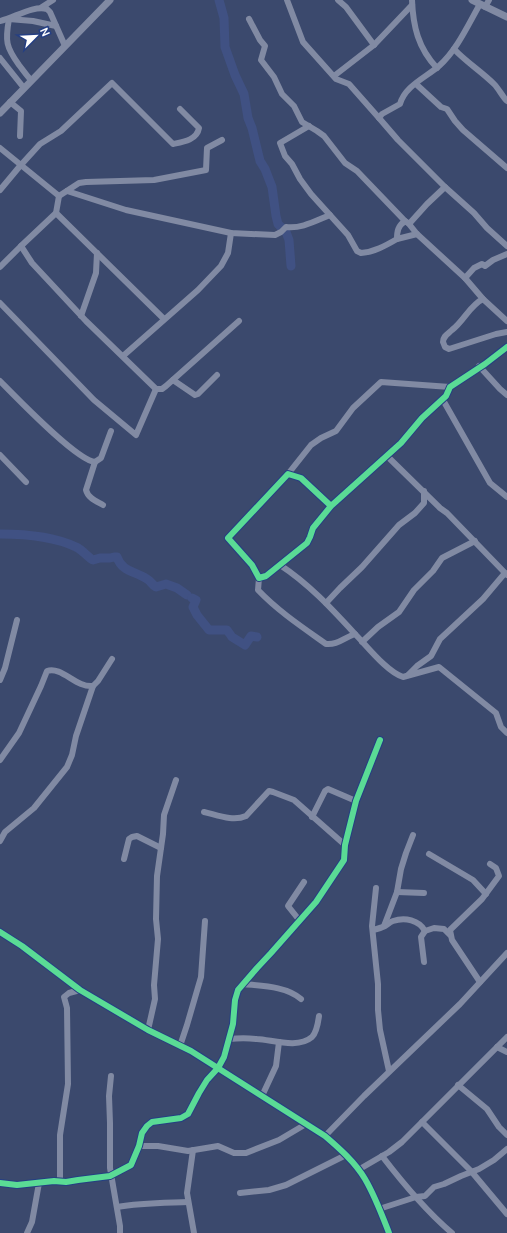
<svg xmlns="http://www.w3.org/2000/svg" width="507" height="1233" font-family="Manrope,sans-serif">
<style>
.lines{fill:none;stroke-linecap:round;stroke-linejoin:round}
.river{stroke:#405183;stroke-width:9}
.minor{stroke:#818aa3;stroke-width:6}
.tertiary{stroke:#818aa3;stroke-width:7}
.cycleway-casing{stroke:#253f83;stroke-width:8}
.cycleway{stroke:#5adb95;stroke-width:6}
</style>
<rect width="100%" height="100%" fill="#3b496d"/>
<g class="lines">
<g class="river">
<path d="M219,0L224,18L225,47L235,75L244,94L248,118L252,128L260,161L265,169L272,187L276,216L278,224L286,232L289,240L291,266"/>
<path d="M0,534C25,534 53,536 76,547C83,550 87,557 93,560L100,558H110L114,557H117C122,572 135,571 147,579C151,581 152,585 156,587L166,584L177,588L187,595"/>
<path d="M192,598L196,600L193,607L197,615L209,630H227L232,637L245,645L251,636L257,637"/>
</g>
<g class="minor">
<path d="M287,0L303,42L336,79L349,84L379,118"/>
<path d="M338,0L346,7L374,45"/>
<path d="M412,0C413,26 418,48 437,68"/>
<path d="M480,4C468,25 457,50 439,66C425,78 405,86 400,104L382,114L379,118L398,140L445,187L427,204L409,224L417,234L465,278L483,299L507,321"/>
<path d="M42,7L53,0"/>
<path d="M485,7L489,0"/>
<path d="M249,19L260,40L265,46L261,60L274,77L282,94L294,106L302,122L317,131L324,136L345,163L357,171L405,221"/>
<path d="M0,21C14,18 33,5 47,9L50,12L65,46"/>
<path d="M454,49C466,62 481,71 494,84C499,89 502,96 507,101"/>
<path d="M0,58L24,88"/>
<path d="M334,76L374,45L412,5"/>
<path d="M31,80C27,76 23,70 19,65C6,47 5,41 9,19L33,21L56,26"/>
<path d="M416,84L441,107L447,109L455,121L463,130L507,168"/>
<path d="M10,102L21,111L20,136"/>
<path d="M309,126L280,143L285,156L292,164L300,179L311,194L348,235L357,251L361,253C374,252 385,246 397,239C397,231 398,226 405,221L408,223"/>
<path d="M0,148L59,196L79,183L86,182L154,180L206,170L207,148L222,140"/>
<path d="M445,187L474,213L487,228L507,246"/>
<path d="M0,190L20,166L40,144L61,131L112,83L173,144C183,142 197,140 199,128L180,109"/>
<path d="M67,191L126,210L231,233L275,235L281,232L286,227C301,229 315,221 330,215"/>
<path d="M59,196L56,213L21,246L32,263L86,321L156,389H162L166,386L239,321"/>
<path d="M56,213L164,319"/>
<path d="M397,239L417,234"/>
<path d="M0,267L21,246"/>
<path d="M465,278L474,268L482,264L485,266L493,260L507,254"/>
<path d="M483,299C470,305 464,321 452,330C448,334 443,336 443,342L445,347L449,349L496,334L507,332"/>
<path d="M0,303L94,400L136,435L156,389"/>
<path d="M81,316L96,273L97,253"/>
<path d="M123,356L198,290L221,266L228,253L231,233"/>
<path d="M479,366L500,389L507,395"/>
<path d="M173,380L195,395L198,394L217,375"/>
<path d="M0,381C16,397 76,460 95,462L101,458L111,431"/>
<path d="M443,400L490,483L507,497"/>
<path d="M0,455L26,482"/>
<path d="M387,456L440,508L447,513L507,575"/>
<path d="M95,462L86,490C88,498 96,501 103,505"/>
<path d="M288,474L311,445L321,438L336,431L353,408L381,382L450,387"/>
<path d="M331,506L301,478L288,474L228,538L252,565L259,578L266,576L307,543L310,537L313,528L331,506L401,443L422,418L446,396L450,387L485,364L507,347"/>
<path d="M280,565C309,584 331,608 355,634"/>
<path d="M259,578L258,590C278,611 302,627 326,644C338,645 343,638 355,634C367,646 387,672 403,677L439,667L496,713L501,727L507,733"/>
<path d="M326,603L340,588L362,567L399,525L415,513L424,503V491"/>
<path d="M362,642L378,627L399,612L414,590L433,571L442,558L475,541"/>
<path d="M408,675L417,666L431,656L440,639L483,599L505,573"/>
<path d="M0,680L5,668L17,620"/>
<path d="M0,760L19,733L41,686L47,671C62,666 76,688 93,686L98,681L112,659"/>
<path d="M204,812C217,815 233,822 246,816L269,791L273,792L294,800L345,845"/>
<path d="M312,817L325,791L328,789L356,801"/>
<path d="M0,841L5,832L34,808L67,767L72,755L76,736L93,686"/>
<path d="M429,854L473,880L486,894"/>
<path d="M124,859L129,839L132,837L137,836L161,848"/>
<path d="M376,888L372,926L378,984V1010L380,1030L389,1071"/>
<path d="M397,892L424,893"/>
<path d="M300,921L288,906L304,882"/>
<path d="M384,926L397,892L401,869L406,853L413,835"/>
<path d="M373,930C377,929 381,928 385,926C388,924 390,922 393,921C405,917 419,920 425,931"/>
<path d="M0,932L22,946L80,990L148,1030L191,1051L325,1136C339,1148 355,1162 365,1179C375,1196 382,1215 389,1233"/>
<path d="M424,962L421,937L425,931L434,928L444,929L450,935"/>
<path d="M480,982L452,940L450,930L482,899L499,876L496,868L490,864"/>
<path d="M243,984C261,986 286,986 301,999"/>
<path d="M148,1030L155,999L154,985L158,939L156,919L157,876L163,834L164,815L176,780"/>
<path d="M229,1039C239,1038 248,1038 257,1039C273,1040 298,1049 312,1037C317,1032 318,1023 319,1016"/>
<path d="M180,1046L187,1025L201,977L205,921"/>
<path d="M497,1047L507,1052"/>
<path d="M111,1076L109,1096L110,1123V1168L120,1226V1233"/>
<path d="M458,1085L487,1109L499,1127L507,1135"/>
<path d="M262,1096L276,1066L279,1042"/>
<path d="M422,1122L471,1171L507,1214"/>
<path d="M325,1136L364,1096L460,1004L507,953"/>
<path d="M139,1146H158L188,1151L218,1146L234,1153H246L279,1140L306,1124"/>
<path d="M193,1150L187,1193L194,1233"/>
<path d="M382,1156C402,1182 427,1212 452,1233"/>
<path d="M358,1170L389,1152L402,1142L507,1037"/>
<path d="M60,1181V1135L68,1084L67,1008L64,997L69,993L80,990"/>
<path d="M0,1183L17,1185L54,1181L66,1182L78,1180L110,1176L131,1165L139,1146L142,1133L147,1126L152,1122L181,1118L188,1114L199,1093L207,1080L218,1068L224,1057L233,1024L235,1000L238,990L257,968L271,953L316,902L344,860L345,845L356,801L380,740"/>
<path d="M240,1193L269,1190L286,1185L346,1155"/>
<path d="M117,1207C140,1203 164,1203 188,1202"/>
<path d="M379,1209L416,1197L425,1196L434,1187L444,1184L461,1176L479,1169L494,1160L507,1149"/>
<path d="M27,1233L32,1222L39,1183"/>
</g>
<g class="tertiary">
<path d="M472,0L507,17"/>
<path d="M0,113L110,0"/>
</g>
<defs>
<g id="cycleway">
<path d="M331,506L301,478L288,474L228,538L252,565L259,578L266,576L307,543L310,537L313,528L331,506L401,443L422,418L446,396L450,387L485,364L507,347"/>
<path d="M0,932L22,946L80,990L148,1030L191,1051L325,1136C339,1148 355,1162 365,1179C375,1196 382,1215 389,1233"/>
<path d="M0,1183L17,1185L54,1181L66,1182L78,1180L110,1176L131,1165L139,1146L142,1133L147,1126L152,1122L181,1118L188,1114L199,1093L207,1080L218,1068L224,1057L233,1024L235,1000L238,990L257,968L271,953L316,902L344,860L345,845L356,801L380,740"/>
</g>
</defs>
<use href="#cycleway" class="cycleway-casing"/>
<use href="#cycleway" class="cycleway"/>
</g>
<g transform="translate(36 36) rotate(66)" stroke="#253f83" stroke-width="3" paint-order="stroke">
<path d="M0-3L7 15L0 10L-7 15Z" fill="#ffffff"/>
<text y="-6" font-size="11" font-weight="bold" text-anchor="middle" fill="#ffffff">N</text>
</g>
</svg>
